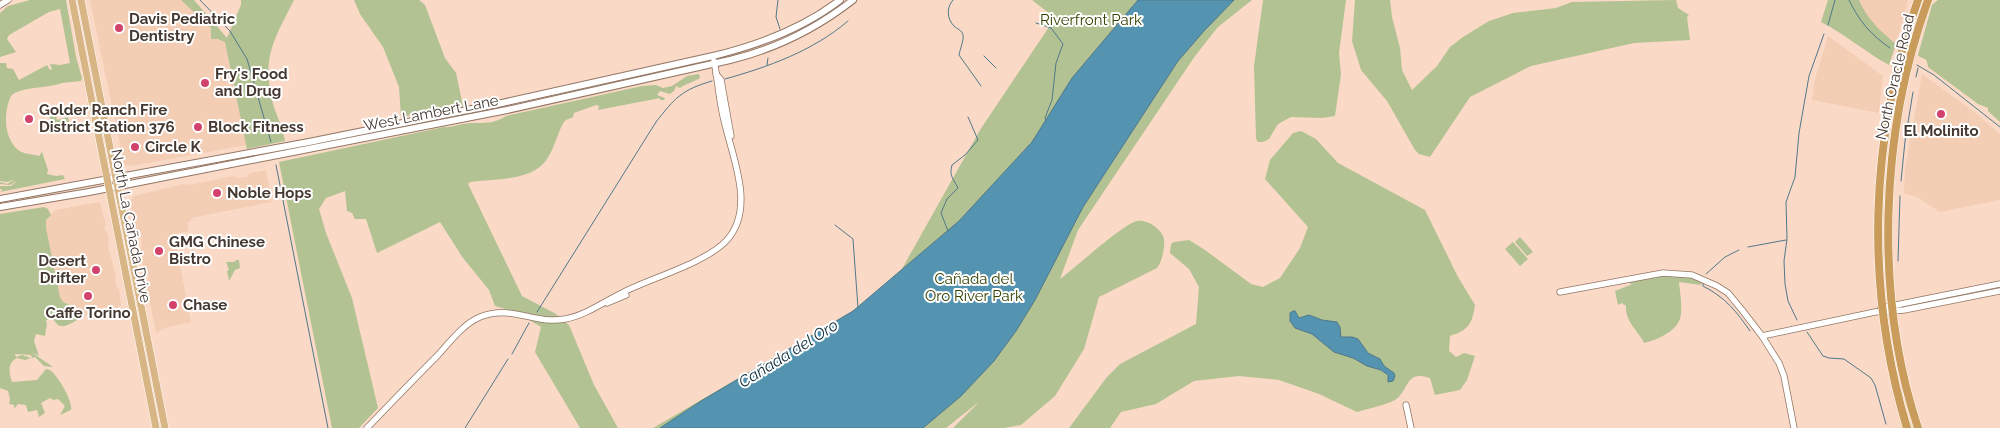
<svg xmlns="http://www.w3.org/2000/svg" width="2000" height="428" font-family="Raleway,sans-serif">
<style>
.built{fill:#f4cdb5}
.green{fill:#b2c292}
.water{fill:#5594b1;stroke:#50788a}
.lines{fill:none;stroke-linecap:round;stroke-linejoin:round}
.stream{stroke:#50788a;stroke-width:1}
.tertiary-casing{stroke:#927563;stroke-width:7}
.secondary-casing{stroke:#927563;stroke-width:8}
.primary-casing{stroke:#fff;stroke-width:8}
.trunk-casing{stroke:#fff;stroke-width:9}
.tertiary{stroke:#fff;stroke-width:5.5}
.secondary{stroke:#fff;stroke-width:6}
.primary{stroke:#d7b585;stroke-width:7}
.trunk{stroke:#ca9c5c;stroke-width:8}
.poi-dot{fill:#d1436d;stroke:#fff;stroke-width:2}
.labels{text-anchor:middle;stroke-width:4;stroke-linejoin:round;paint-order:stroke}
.poi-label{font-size:15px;font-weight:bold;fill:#443830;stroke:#fff;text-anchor:start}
.park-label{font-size:15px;fill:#344302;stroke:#fff}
.street-label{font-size:15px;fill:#443830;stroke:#fff}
.water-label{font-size:16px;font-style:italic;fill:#0f2e3b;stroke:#fff}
</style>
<rect width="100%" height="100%" fill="#fadac6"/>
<g class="built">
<path d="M90,0H193L225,42L247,145L131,166L124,165Z"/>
<path d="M1859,0H1908L1896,44L1878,30L1864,12Z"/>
<path d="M1828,36L1883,76L1879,113L1812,100L1815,79Z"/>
<path d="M1922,74L1973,111L2000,134V200L1940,212L1917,197L1904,193L1905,168Z"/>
<path d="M266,170L272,202L191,218V221L187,222L189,231L174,234L191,322L165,328L156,333L146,281L149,278L147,269L143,267L140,249L142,246L141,238L137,236L130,201L134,196L184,184L189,185L234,176L236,178L247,177L250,173Z"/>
<path d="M98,202L100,203L106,225L104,227L109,237L108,246L115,272L116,286L119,289L121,305L116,309L78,317L77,311L70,305L63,302L60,297L45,224L49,216L56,210Z"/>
</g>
<g class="green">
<path d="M30,0H66L76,57L82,78L81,81L62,83C50,88 18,87 11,96C4,111 3,136 17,149C22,154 32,154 39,156L42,152L48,170L47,174L56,176L63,175L65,179L0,192L3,190L0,189V186H11L18,180L10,185L0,184V182L7,184L14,180L7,182L0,181V63H6L7,68L13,69L19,80L47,65L50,70L52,69L50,64L60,65L70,63L60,9L49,12L9,35L7,39L16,52L0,57V13L8,6Z"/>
<path d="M181,0H194L227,38L241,5V0H294C274,40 261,58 273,104C277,117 283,128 285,141L247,149L225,42L218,39H211V28Z"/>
<path d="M354,0H419L425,5L445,58L456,73L463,106L401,117L399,87L383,47L360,14Z"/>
<path d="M1032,0H1252L1218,27L1195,56L1078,230L1060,279C1075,268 1123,224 1137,221C1147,219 1162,229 1164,239C1165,248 1162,262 1157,268L1099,297L1084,349L1055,396L1021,425L1004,428H953L980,401L946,428H653L874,299L894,283L980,130L1055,18Z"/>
<path d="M1263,0H1346L1339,53L1341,74L1335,116L1322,118L1291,117L1278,124L1269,139L1263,142H1258L1256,139L1254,66Z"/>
<path d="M1355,0H1390L1392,17L1400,48L1402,70L1412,90L1437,66L1450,47L1463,37L1489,21L1513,13L1556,8L1572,2L1676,0L1678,8L1689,15L1687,17L1690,40L1634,43L1531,66L1470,97L1430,157L1419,154L1415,150L1387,101L1361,70L1352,41Z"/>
<path d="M1828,0H1859C1867,19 1880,31 1896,44L1889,65C1865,52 1845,34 1821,22Z"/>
<path d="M1938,0H2000V122L1988,111V108L1978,104L1928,67C1927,55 1923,61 1918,55L1932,5Z"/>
<path d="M699,74L700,78C694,82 687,83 680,88L676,86L674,91L670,94L660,91L657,95L665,98L664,100H660V98L598,110L599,106L596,105L574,113L573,117C572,118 567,119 566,120C559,124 555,154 541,166C523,181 492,179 470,182L468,184L522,296L556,314L569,325L594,385L618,428H580L535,352L541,327L516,312L495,306L489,290L463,258L440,222L377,253L366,219H355L352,213L347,211L345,191L326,198L319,209L326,233L352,298L378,408L359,428H332L279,162L444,127C452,128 462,123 471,123C484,123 494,124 506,116L642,86L656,85L663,88L672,86L687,76Z"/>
<path d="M55,111L57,120L68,117L70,128L65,127V129L52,131L49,113Z"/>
<path d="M1301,131L1316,139L1338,163L1425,210L1458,277L1475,305C1472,324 1469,330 1450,336L1449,351L1456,357L1464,353L1475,356L1467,380L1460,390L1435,395L1430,378C1405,369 1409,391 1395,400C1386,405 1367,409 1357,412L1319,394L1279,380L1239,376L1194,381L1156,404L1121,412L1110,428H1069L1107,377L1120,364L1196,324L1199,287L1189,269L1170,253L1171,244L1174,242L1189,240L1205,250L1251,284L1263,287L1280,278L1300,248L1308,227L1265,179L1270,160L1293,133Z"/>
<path d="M44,207L48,209L51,215L46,220V228L60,297L63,302L74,307L79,319C68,325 59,332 53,318L46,320L47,324L45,336L36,334L34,341L39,356L31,352L53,367L44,366L35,357L32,358L31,355L15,354L16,357L22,355L31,358L25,360L17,358C7,363 9,372 12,382L37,380L46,369L50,370C58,376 73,401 71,410L60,415L65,406L58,399L53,400L50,398L41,403L45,413L39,417L37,410L28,412L26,405L18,404L14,409V405L9,404L10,399L8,391L0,388V214Z"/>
<path d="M1520,237L1533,252L1527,256L1515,242Z"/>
<path d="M1513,242L1528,259L1520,266L1505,249Z"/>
<path d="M236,260H239L240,268L235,270L229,281L227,271L229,270L226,262H234Z"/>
<path d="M1659,275L1684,276L1702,281L1701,285L1679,282C1680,292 1682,303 1681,313C1681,330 1657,340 1644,343C1638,330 1625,322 1626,306L1622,303L1618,305L1615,291L1630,285L1631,286L1630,281Z"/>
</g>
<g class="water">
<path d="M1138,0H1234L1204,31L1178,61L1083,207L1035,300L1016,331L994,361L961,396L923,428H660L701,401L853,311L959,221L1032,142L1072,78Z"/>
<path d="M1293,311H1295L1299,318L1309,315L1322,320L1337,322L1340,327L1341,337H1352L1358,339L1368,353L1380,359L1384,366L1394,373L1395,376L1393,381L1388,382V375L1381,370L1367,366L1353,358L1334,352L1312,334L1295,328L1290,321V313Z"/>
</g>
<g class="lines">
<g class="stream">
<path d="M200,0L230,31L247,59L271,142"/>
<path d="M778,0L776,17L780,29"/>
<path d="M953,0C946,8 947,19 954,26C957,29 962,30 963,35C964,40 960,49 959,55L981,86"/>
<path d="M1849,0C1859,21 1871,35 1890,48"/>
<path d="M1036,23L1051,28L1063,44L1056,63L1052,100L1045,118L1046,121"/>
<path d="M1828,25L1835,0"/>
<path d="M984,56L996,68"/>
<path d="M767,65L768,58"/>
<path d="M1917,65L1934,75L2000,127"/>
<path d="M1916,77L1918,68"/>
<path d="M725,79C768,67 813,51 848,21"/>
<path d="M276,165L328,428"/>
<path d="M1901,181L1905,141L1913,92"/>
<path d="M835,225L853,239L858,308"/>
<path d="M948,231L941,213L947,199L958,188C953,178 949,176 952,165L965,155L978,140L968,117"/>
<path d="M1748,247L1786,240"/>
<path d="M1898,261L1900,196"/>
<path d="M1706,274L1725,257L1739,250"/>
<path d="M1703,283V286C1726,298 1736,311 1750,331"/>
<path d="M537,312L656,122C675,98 681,90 712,81"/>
<path d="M1797,320L1788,301L1785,284L1784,261L1787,239L1786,202L1795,177L1799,133L1809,76L1824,34"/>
<path d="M1807,332L1823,356L1829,358L1844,359L1871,378L1875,385L1886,424"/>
<path d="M512,354L529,323"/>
<path d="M465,428L508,359"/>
</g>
<defs>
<g id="tertiary">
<path d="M0,5L8,0"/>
<path d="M716,74L721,80L731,136"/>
<path d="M1560,292L1663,273L1692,275L1717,286L1728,293L1742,310L1762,336L1779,363L1784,376L1794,428"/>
<path d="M607,303L626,295"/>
<path d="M1881,308L2000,284"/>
<path d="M1762,336L1875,312L1904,310L2000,291"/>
<path d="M1406,405L1411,428"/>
<path d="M367,428C390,404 414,379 438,355C450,342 463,324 480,317C511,304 535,325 565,319C589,315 613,295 637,286C662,275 709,260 727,240C756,207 732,157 724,120C719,101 718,80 714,61"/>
</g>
<g id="secondary">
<path d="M0,199L309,142L502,103L713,56C759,45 802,29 840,0"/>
<path d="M0,207L89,192L507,110L730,60C775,49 816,29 853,0"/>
</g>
<g id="primary">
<path d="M72,0L156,428"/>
<path d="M81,0L165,428"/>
</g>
<g id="trunk">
<path d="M1907,428C1865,289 1869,137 1918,0"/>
<path d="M1918,428C1874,296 1880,131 1928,0"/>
</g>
</defs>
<use href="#tertiary" class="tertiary-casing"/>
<use href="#secondary" class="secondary-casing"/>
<use href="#primary" class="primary-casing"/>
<use href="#trunk" class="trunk-casing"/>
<use href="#tertiary" class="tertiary"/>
<use href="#secondary" class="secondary"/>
<use href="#primary" class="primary"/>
<use href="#trunk" class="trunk"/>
</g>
<g class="poi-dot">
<circle cx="119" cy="28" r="5"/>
<circle cx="205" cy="83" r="5"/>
<circle cx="1941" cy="114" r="5"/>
<circle cx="29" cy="119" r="5"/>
<circle cx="198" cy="127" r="5"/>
<circle cx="135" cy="147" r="5"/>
<circle cx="217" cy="193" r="5"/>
<circle cx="159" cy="251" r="5"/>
<circle cx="96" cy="270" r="5"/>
<circle cx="88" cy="296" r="5"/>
<circle cx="173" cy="305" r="5"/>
</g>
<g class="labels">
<g class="poi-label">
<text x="129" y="24">Davis Pediatric<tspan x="129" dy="17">Dentistry</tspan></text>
<text x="215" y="79">Fry's Food<tspan x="215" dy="17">and Drug</tspan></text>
<text x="39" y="115">Golder Ranch Fire<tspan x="39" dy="17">District Station 376</tspan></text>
<text x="208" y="132">Block Fitness</text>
<text x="1941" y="136" text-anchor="middle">El Molinito</text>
<text x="145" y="152">Circle K</text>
<text x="227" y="198">Noble Hops</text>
<text x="169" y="247">GMG Chinese<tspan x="169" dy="17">Bistro</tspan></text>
<text x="86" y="266" text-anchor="end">Desert<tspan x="86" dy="17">Drifter</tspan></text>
<text x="183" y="310">Chase</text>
<text x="88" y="318" text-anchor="middle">Caffe Torino</text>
</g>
<g class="park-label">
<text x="1091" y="25">Riverfront Park</text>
<text x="974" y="284">Cañada del<tspan x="974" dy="17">Oro River Park</tspan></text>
</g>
<g class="street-label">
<text transform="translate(1895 77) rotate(-77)" y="5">North Oracle Road</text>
<text transform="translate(431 113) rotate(-11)" y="5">West Lambert Lane</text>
<text transform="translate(131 226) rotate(79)" y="5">North La Cañada Drive</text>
</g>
<g class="water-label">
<text transform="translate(788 353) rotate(-32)" y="6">Cañada del Oro</text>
</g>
</g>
</svg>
